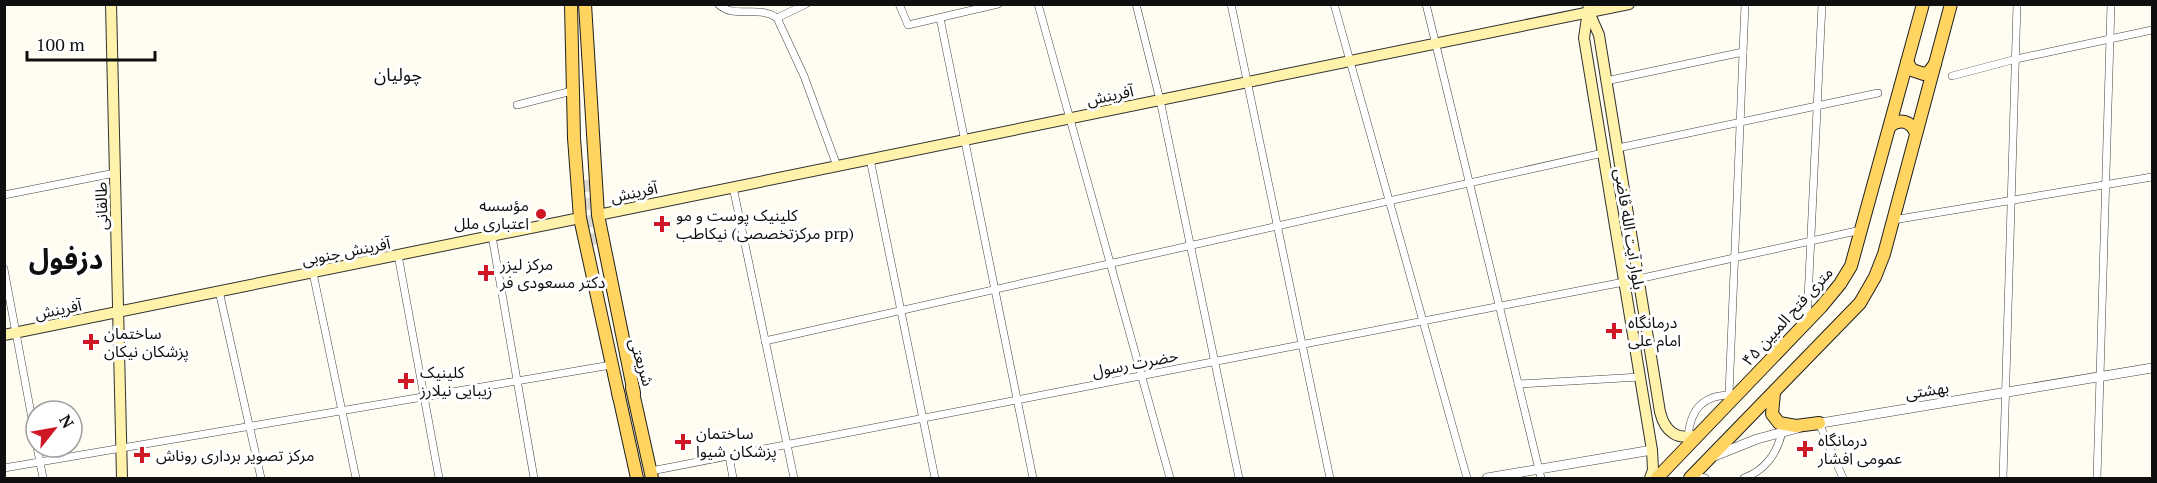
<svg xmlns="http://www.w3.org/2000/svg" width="2157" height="483" font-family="'PT Serif','Noto Sans Arabic',serif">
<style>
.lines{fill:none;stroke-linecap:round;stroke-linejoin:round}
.primary-tunnel{stroke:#dbd8cf;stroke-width:12;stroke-dasharray:12 6;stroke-linecap:butt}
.minor-casing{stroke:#424242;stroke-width:8}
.tertiary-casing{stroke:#424242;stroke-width:10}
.secondary-casing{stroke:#313131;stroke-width:12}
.primary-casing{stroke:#202020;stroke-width:14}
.minor{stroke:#fff;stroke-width:7}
.tertiary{stroke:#fff;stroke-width:9}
.secondary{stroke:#fff3ac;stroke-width:10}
.primary{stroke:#ffd461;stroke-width:12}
.poi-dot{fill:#cf1725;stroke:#fff;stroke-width:2}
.labels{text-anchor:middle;stroke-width:6;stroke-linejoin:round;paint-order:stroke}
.street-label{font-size:16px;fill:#0f0f0f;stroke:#fff}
.poi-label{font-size:16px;fill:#0f0f0f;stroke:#fff;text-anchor:start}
.neighbourhood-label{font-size:18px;fill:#0f0f0f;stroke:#fff}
.town-label{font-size:28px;font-weight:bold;fill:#0f0f0f;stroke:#fff}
</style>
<rect width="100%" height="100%" fill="#fffcf1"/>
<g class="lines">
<path class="primary-tunnel" d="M583,180L586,216L593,250"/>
<defs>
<g id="minor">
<path d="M718,4C735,20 757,4 777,18L804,76L837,166"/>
<path d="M899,4L908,25L998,4"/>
<path d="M1038,4L1170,478"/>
<path d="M1136,4L1160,100L1239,478"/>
<path d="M1231,4L1330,478"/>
<path d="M1334,4L1467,478"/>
<path d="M1426,4L1541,478"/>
<path d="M777,18L806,4"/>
<path d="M940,18L1033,478"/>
<path d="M1952,76L2016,59L2152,30"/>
<path d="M1606,81L1743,52"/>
<path d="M517,105L572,91"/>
<path d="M1618,148L1878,93"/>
<path d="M870,159L935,478"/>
<path d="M733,187L794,478"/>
<path d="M4,195L115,173"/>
<path d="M1893,220L2152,177"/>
<path d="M492,236L534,478"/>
<path d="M398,255L439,478"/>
<path d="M4,269L36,440"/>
<path d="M313,273L356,478"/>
<path d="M1638,279L1861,230"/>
<path d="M219,291L261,478"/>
<path d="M1807,320L1822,4"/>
<path d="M765,341L1603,153"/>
<path d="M1518,384L1640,377"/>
<path d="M1729,394L1745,4"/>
<path d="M1819,423L1843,478"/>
<path d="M1688,438C1690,409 1703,394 1734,395"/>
<path d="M37,447L43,478"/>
<path d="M729,456L733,478"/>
<path d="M4,468L611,365"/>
<path d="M651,471L1624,282"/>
<path d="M1693,476L1705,478"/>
<path d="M1744,478C1766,470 1777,454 1782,432"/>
<path d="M2003,478L2017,4"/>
<path d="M2097,478L2111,4"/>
</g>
<g id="tertiary">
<path d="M1815,424L2152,368"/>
<path d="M1712,457L1757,439L1798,428"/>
<path d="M1487,478L1652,450"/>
</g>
<g id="secondary">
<path d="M111,4L122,478"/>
<path d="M1589,4L1584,38L1652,450L1653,470L1650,478"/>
<path d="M1589,12L1599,35L1660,412C1665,432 1677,441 1698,435"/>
<path d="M598,215L1629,4"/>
<path d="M4,335L580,218"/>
</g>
<g id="primary">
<path d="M585,4L598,215L634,393"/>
<path d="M571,5L574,138L580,218L619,397"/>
<path d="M1907,62L1912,70L1924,74L1929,72L1935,64"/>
<path d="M1890,126C1900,118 1911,121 1916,133"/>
<path d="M632,388L652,478"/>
<path d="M618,392L637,478"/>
<path d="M1774,393L1772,414L1779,423L1796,426L1819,423"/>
<path d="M1657,478L1821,307L1840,284L1851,266L1923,4"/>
<path d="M1690,478L1860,303L1875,277L1884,254L1951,4"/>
</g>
</defs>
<use href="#minor" class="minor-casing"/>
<use href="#tertiary" class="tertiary-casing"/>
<use href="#secondary" class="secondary-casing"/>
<use href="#primary" class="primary-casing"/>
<use href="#minor" class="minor"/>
<use href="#tertiary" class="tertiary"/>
<use href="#secondary" class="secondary"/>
<use href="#primary" class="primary"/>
</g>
<g class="poi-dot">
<circle cx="541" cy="214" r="6"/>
<path d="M659 215h6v6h6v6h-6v6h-6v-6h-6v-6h6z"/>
<path d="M483 264h6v6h6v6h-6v6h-6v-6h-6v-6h6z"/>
<path d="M1611 322h6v6h6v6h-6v6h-6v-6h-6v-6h6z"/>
<path d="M88 333h6v6h6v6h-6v6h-6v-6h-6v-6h6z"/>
<path d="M403 372h6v6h6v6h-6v6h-6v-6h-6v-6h6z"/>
<path d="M680 433h6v6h6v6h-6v6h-6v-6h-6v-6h6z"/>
<path d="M1802 440h6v6h6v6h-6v6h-6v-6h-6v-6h6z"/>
<path d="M139 446h6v6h6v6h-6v6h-6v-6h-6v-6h6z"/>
</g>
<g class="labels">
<g class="street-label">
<text transform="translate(1110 95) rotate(-12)" y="6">آفرینش</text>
<text transform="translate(634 192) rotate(-12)" y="6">آفرینش</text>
<text transform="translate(101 206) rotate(-91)" y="6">طالقانی</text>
<text transform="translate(1630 229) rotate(81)" y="6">بلوار آیت الله قاضی</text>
<text transform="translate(346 251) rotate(-11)" y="6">آفرینش جنوبی</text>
<text transform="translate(58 309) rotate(-11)" y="6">آفرینش</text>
<text transform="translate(1787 316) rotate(-48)" y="6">۴۵ متری فتح المبین</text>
<text transform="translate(642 362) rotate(73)" y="6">شریعتی</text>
<text transform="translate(1135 363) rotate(-11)" y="6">حضرت رسول</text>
<text transform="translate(1927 390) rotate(-9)" y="6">بهشتی</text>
</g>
<g class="poi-label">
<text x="529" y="211" text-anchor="end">مؤسسه<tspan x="529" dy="18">اعتباری ملل</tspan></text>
<text x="676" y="221">کلینیک پوست و مو<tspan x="676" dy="18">نیکاطب (مرکزتخصصی prp)</tspan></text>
<text x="500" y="270">مرکز لیزر<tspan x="500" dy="18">دکتر مسعودی فر</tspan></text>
<text x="1628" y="328">درمانگاه<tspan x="1628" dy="18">امام علی</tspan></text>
<text x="104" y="339">ساختمان<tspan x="104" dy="18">پزشکان نیکان</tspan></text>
<text x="420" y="378">کلینیک<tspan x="420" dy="18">زیبایی نیلارز</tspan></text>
<text x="696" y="439">ساختمان<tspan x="696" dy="18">پزشکان شیوا</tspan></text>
<text x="1818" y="446">درمانگاه<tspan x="1818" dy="18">عمومی افشار</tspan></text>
<text x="156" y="461">مرکز تصویر برداری روناش</text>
</g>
<g class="neighbourhood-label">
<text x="398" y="81">چولیان</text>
</g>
<g class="town-label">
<text x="66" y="269">دزفول</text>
</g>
</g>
<rect width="2157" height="483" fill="none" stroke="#0f0f0f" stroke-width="12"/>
<g transform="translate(54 429) rotate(59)"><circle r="28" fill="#ffffff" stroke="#9f9f9f" stroke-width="1.5"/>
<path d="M0-4.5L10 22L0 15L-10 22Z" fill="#cf1725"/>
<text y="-9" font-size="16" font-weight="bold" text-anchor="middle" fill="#0f0f0f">N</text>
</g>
<path d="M27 51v9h128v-9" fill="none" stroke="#0f0f0f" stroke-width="3"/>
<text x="36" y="51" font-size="18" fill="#0f0f0f" stroke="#ffffff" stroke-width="4.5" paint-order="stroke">100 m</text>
</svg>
